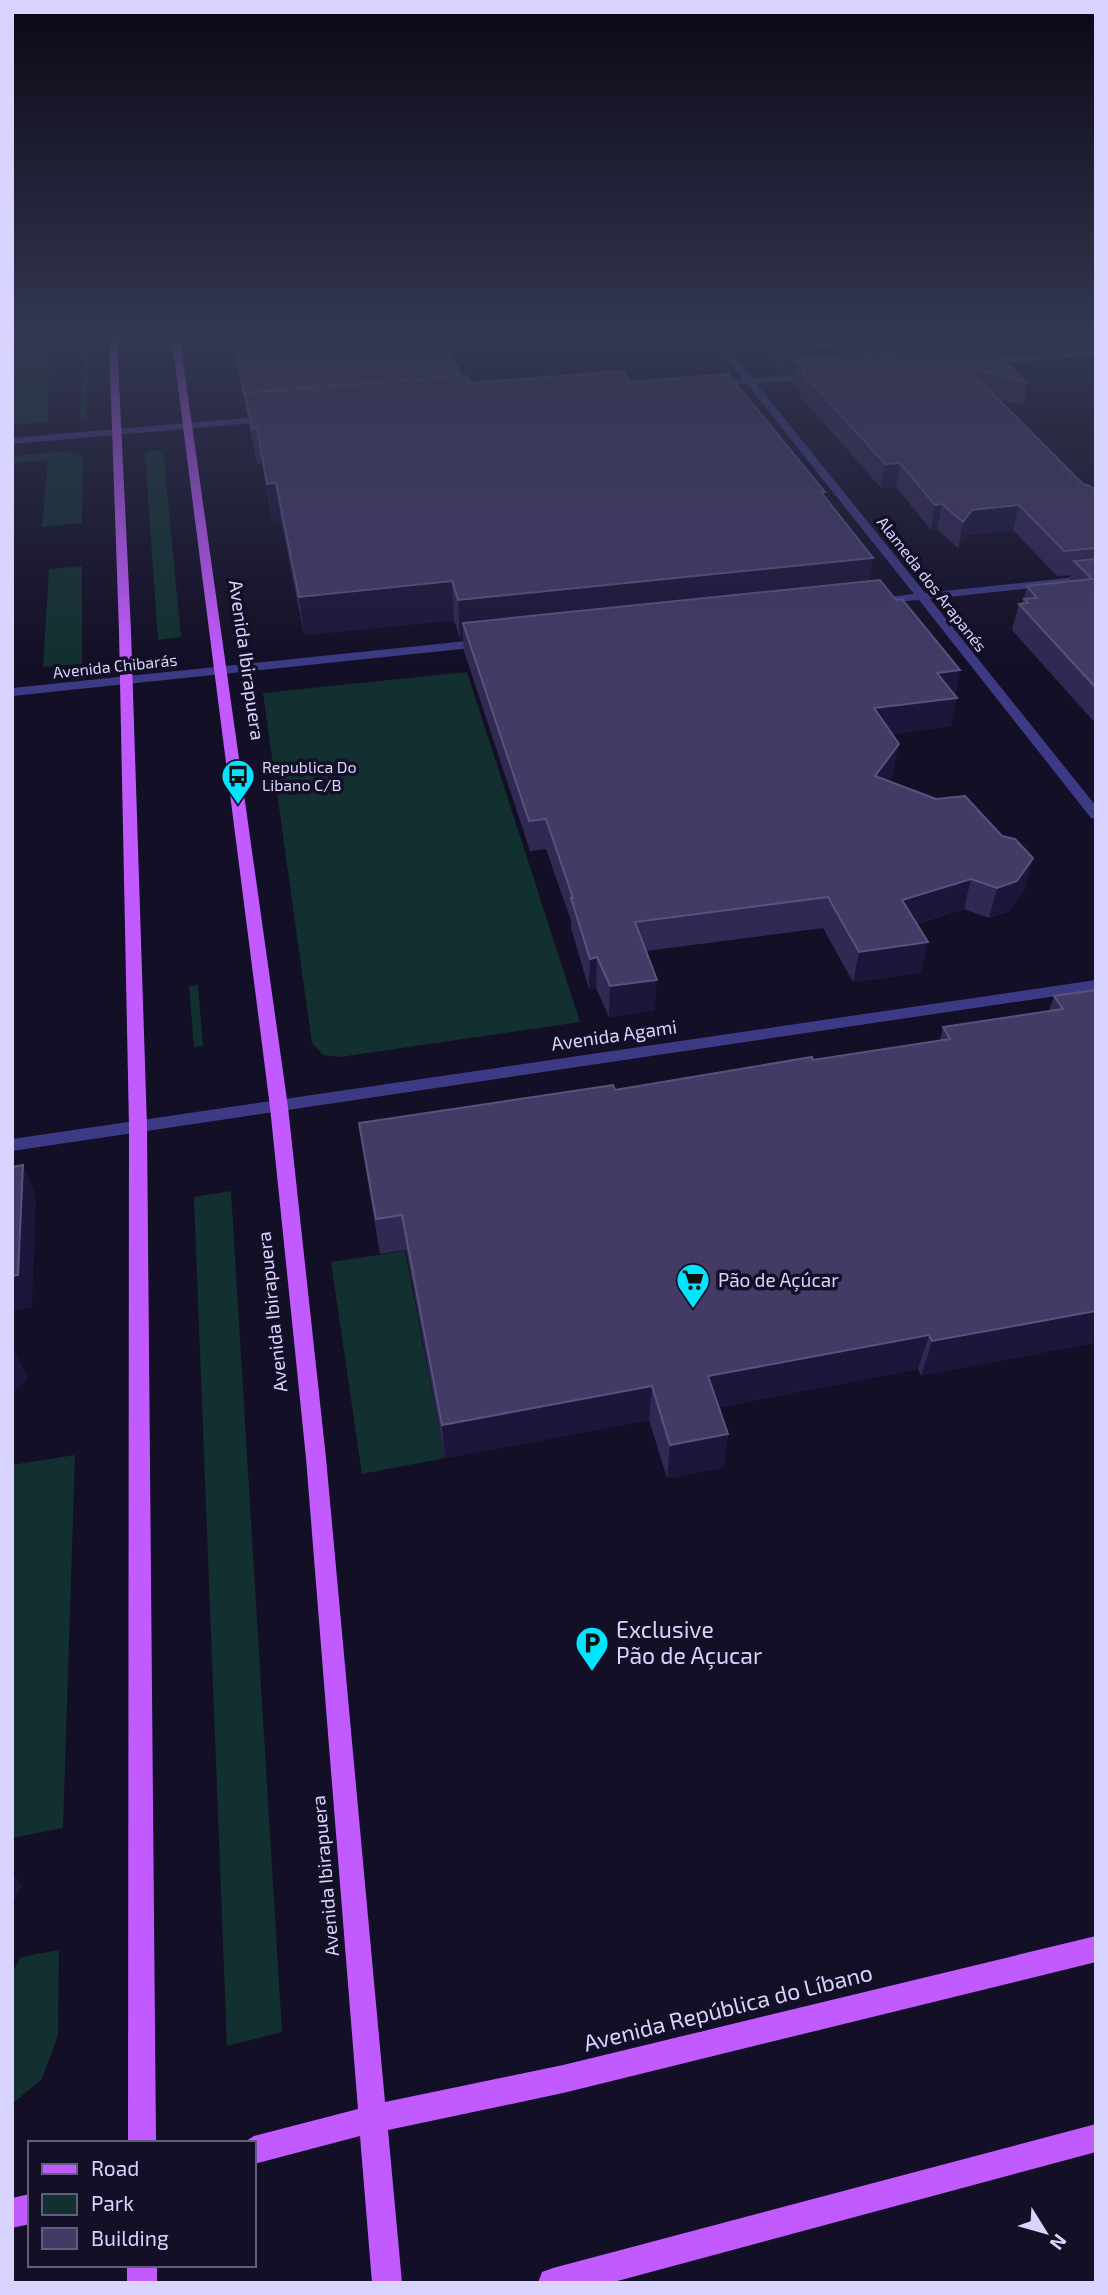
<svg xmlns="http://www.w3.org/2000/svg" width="1108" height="2295" font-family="'Exo 2',sans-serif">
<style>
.green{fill:#12302f}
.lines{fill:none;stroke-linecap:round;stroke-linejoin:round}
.minor{fill:#3d3a85;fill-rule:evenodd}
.major{fill:#c25bff;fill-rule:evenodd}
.wall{fill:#312854}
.shaded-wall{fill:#1d163a}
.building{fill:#433a66;stroke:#5a527e;stroke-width:2}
.labels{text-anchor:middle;stroke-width:7;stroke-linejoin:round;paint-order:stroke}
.far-street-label{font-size:16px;fill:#d9d4ff;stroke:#130f26}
.far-poi-label{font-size:16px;fill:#d9d4ff;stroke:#130f26;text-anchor:start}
.street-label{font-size:19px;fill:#d9d4ff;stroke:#130f26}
.poi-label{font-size:19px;fill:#d9d4ff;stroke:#130f26;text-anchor:start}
.near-poi-label{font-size:23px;fill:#d9d4ff;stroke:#130f26;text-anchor:start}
.near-street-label{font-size:23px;fill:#d9d4ff;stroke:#130f26}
</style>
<rect width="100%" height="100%" fill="#130f26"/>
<g class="green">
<path d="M12,340H50L48,422L12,425Z"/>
<path d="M83,340H90L86,419L80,420Z"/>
<path d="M163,450L181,637L158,640L145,452Z"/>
<path d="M71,451L83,456L82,523L42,527L48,460L12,463V456Z"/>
<path d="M82,566V664L43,667L49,569Z"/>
<path d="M467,672L580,1022L340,1057L323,1055L312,1043L263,693Z"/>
<path d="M198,985L203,1046L194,1047L189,986Z"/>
<path d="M231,1191L282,2032L227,2046L194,1197Z"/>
<path d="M405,1251L445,1458L362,1474L331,1262Z"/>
<path d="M75,1455L63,1828L12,1838V1465Z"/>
<path d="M59,1950L58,2035L42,2079L12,2104V1973L21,1957Z"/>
</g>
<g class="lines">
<g class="minor">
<path d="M713,340H721L752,378L820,374L821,376L817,379L756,383L925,593L1096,575V581L930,599L1096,806V819L1091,818L919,600L868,604V600L872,599L914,594L747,384L709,386V382L712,381L743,379Z"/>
<path d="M1096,350V356L981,365L977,362L981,359Z"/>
<path d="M272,416L277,419L275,421L12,444V438Z"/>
<path d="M486,639L490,640V646L12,696V688Z"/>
<path d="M1096,980V990L12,1151V1139Z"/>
</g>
<g class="major">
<path d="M109,340H117L131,631L147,1127L156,2143H128L129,1127L119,631Z"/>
<path d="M172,340H180L288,1107L326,1458L385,2102L563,2065L1096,1936V1962L563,2093L388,2130L402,2283H372L360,2136L254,2164V2143H243L254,2136L358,2109L306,1458L270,1107Z"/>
<path d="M1096,2124V2152L610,2283H538L542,2272L553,2268Z"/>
<path d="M30,2194V2224L12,2228V2198Z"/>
<rect x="127" y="2265" width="30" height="18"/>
</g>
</g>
<g class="wall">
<path d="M232,340H444L461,376L470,383L630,382L825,492L824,496L870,581L896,600L960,670L955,695L951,726L892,734L893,773L888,781L1025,888L1009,911L989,918L964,909L917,924L921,973L853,982L823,928L646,951L655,1010L609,1017L596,988L589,989L571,928V921L546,849L530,851L464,651L463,638L460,639L454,620L304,635L281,520L272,521L262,463L257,464Z"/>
<path d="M756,340H973L971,346L1028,383L1023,406L998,399L1083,484L1096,491V724L1012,630L1019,604H1022L1027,586L1069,581L1070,575L1057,576L1013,530L967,535L958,548L937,529L931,530L896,487L881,488L799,395L800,391L793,383L794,372L784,373Z"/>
<path d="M1074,340H1096V348H1086Z"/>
<path d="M1096,990L921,1376L918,1369L719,1407L728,1434L723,1468L667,1478L649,1420L445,1458L406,1250L380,1254L364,1159L359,1123L615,1090L813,1060L940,1040L943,1027L1049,1011L1054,996Z"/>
</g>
<g class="shaded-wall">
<path d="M902,340H973L969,358L795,360L794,372L784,373L786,349Z"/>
<path d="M900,463L896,487L881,488L885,464Z"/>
<path d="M276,483L281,520L272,521L267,484Z"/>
<path d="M942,504L937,529L931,530L935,505Z"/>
<path d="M1019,505L1013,530L967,535L958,548L963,522L972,510Z"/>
<path d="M873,558L867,596L463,623V638L460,639L458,600Z"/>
<path d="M452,581L454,620L304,635L299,597Z"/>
<path d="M960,670L954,698H957L951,726L869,737L874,708L937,673Z"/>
<path d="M899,744L893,773L870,806L875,776Z"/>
<path d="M1033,858L1025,888L1009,911L989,918L997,888Z"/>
<path d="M971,879L964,909L896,930L902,900Z"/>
<path d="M928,942L921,973L853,982L859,952Z"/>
<path d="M597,957L596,988L589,989L590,959Z"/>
<path d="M657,980L655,1010L609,1017L610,986Z"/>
<path d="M23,1165L36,1197L32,1307L12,1310V1276Z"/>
<path d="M1096,1311V1343L921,1376L932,1341Z"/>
<path d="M929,1335L918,1369L703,1410L708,1376Z"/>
<path d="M14,1348L28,1379L12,1394V1350Z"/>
<path d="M652,1386L649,1420L445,1458L442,1425Z"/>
<path d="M728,1434L723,1468L667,1478L670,1445Z"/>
<path d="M12,1873L22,1885L12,1906Z"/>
</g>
<g class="building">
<path d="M233,340H444L461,376L245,393L244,394Z"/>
<path d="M778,340H902L786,349Z"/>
<path d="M985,345L1028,383L966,367L1083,484L1090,486L1096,491V548L1064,551L1019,505L972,510L963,522L942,504L935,505L900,463L885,464L802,372L805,371L795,360Z"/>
<path d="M623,371L630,382L728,374L825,492H821L873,558L458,600L452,581L299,597L276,483L267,484L257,428L252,429L245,393L466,376L470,383Z"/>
<path d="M1096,559V688L1019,604L1028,603L1024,599L1037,598L1027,586L1092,579L1074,561Z"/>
<path d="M880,580L896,600L902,599L960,670L937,673L957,698L874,708L899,744L875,776L936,799L965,796L1002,836L1015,839L1033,858L1017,881L997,888L971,879L902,900L928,942L859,952L828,897L635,922L657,980L610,986L597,957L590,959L571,898H573L546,819L529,821L463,623Z"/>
<path d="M1096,990V1311L932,1341L929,1335L708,1376L728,1434L670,1445L652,1386L442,1425L402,1215L376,1219L359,1123L613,1085L615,1090L812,1057L813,1060L950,1039L943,1027L1063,1009L1054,996Z"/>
<path d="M23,1165L18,1275L12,1276V1167Z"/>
</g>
<linearGradient id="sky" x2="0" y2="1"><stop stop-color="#0a0815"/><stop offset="0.51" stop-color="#333752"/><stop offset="1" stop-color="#333752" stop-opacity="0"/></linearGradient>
<rect width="1108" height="661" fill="url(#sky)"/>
<defs>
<symbol id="bus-pin" viewBox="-11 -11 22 30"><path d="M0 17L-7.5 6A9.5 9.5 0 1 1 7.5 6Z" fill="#00e5ff" stroke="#130f26"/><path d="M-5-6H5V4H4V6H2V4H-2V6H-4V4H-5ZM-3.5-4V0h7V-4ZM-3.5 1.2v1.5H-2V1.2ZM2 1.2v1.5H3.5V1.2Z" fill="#111"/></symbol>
<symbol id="supermarket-pin" viewBox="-11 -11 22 30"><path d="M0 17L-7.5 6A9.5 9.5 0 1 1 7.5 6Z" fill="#00e5ff" stroke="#130f26"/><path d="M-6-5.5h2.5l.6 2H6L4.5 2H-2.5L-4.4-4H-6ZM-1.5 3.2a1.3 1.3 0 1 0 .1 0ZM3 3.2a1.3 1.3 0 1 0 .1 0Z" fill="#111"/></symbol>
<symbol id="parking-pin" viewBox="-11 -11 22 30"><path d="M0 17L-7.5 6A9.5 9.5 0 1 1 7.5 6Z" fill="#00e5ff" stroke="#130f26"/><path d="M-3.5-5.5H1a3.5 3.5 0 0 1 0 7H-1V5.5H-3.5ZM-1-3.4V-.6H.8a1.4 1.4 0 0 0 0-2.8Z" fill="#111"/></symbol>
</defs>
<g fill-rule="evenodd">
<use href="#bus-pin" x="219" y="757" width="38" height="52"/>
<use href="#supermarket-pin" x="674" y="1261" width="38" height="52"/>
<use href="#parking-pin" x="573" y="1624" width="38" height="52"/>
</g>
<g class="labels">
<g class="far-street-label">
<text transform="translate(932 584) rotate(52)" y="6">Alameda dos Arapanés</text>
<text transform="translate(115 666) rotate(-6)" y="6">Avenida Chibarás</text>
</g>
<g class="far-poi-label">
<text x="262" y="773">Republica Do<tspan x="262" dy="18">Libano C/B</tspan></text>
</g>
<g class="street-label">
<text transform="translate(247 660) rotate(82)" y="7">Avenida Ibirapuera</text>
<text transform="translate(614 1035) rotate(-8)" y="7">Avenida Agami</text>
<text transform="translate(272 1312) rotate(-96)" y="7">Avenida Ibirapuera</text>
<text transform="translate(325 1876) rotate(-95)" y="7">Avenida Ibirapuera</text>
</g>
<g class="poi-label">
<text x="718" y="1287">Pão de Açúcar</text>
</g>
<g class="near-poi-label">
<text x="616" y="1638">Exclusive<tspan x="616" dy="26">Pão de Açucar</tspan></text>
</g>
<g class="near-street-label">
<text transform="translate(728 2008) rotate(-14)" y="8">Avenida República do Líbano</text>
</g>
</g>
<rect width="1108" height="2295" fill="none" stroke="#d9d4ff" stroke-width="28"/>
<rect x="28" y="2141" width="228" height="126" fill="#130f26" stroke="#625e7d" stroke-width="2"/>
<rect x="42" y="2164" width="35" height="10" fill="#c25bff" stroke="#625e7d" stroke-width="2"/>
<text x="91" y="2176" font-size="21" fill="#d9d4ff">Road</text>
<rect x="42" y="2194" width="35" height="21" fill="#12302f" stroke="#625e7d" stroke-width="2"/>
<text x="91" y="2211" font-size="21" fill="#d9d4ff">Park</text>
<rect x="42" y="2228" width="35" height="21" fill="#433a66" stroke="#625e7d" stroke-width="2"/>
<text x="91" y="2246" font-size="21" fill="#d9d4ff">Building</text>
<g transform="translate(1045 2232) rotate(127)" stroke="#130f26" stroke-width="5" paint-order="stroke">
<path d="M0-5L12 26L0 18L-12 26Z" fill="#d9d4ff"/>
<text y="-10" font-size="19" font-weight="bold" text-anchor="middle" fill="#d9d4ff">N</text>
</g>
</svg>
